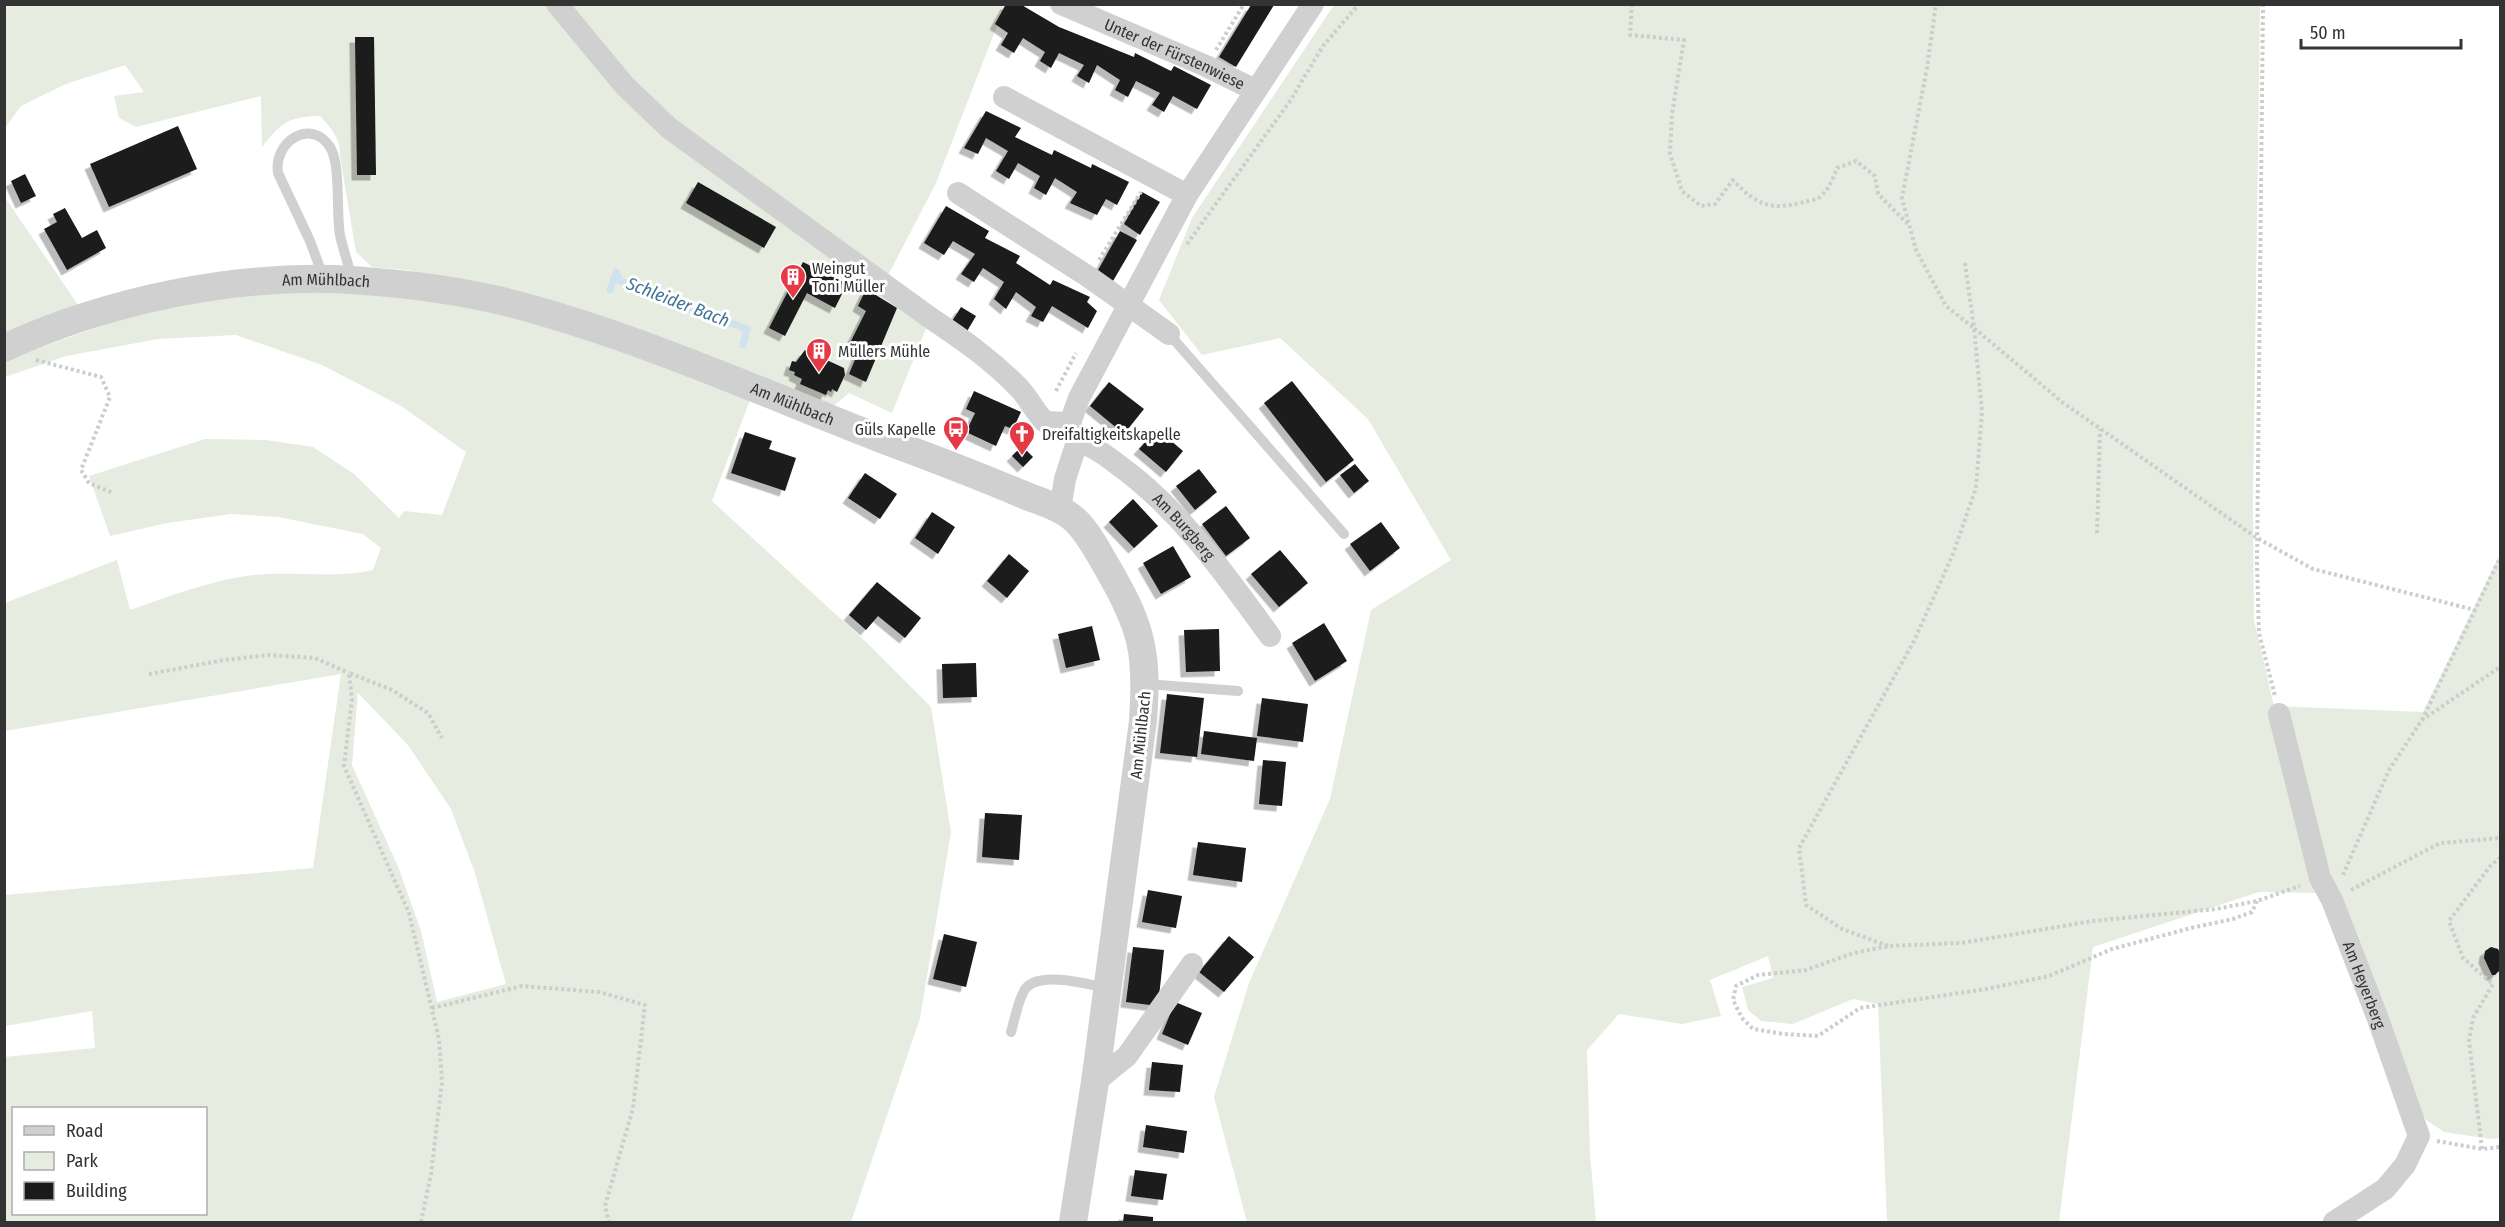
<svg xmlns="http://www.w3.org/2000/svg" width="2505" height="1227" font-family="'Fira Sans Condensed',sans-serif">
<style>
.green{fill:#e6ecdf;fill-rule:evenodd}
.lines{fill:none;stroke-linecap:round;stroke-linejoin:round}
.stream{stroke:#cfe2ee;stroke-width:7}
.building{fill:#1a1a1a;filter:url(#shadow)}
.path{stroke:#cdcdcd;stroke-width:4;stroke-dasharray:3 3;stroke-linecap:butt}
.service{stroke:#d0d0d0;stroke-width:10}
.minor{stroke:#d0d0d0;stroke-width:22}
.tertiary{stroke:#d0d0d0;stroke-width:28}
.labels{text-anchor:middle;stroke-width:6;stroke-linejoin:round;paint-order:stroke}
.street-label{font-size:16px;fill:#333;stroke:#fff}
.poi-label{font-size:16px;fill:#333;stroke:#fff;text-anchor:start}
.water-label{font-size:18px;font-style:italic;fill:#3f7597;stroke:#fff}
</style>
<defs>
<filter id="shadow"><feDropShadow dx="-5.5" dy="5.5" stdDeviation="0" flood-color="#0004"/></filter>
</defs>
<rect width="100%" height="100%" fill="#fff"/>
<g class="green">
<path d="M5,5H1005L936,183L881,289L927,326L892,413L849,393L832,407L529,296L407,270L372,267L356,252L340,156C341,139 331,128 320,116C287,117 282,122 262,147L261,96L136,127L119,118L114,96L144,92L125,65L66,84L21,106L5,128Z"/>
<path d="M1334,5H2260L2253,504L2254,620L2274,706L2423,712L2500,554V1138L2491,1139L2444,1132L2425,1119L2326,893L2259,892L2093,947L2059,1222H1887L1878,1004L1853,999L1793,1024L1761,1021L1748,1010L1742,987L1773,978L1768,956L1710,980L1721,1016L1682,1024L1619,1014L1587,1050L1590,1154L1596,1222H1247L1214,1097L1249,983L1330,799L1371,610L1451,560L1368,419L1280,338L1202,355L1159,300L1192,218Z"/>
<path d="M4,196L80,308L4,335Z"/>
<path d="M342,289L408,295L562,328L750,400L712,501L867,643L931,707L951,832L920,1018L851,1222H5V1057L95,1048L92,1011L5,1026V895L313,868L341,674L5,731V603L117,560L130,610C170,596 212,580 254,575C294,571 334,579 373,570L381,548L363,534L278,517L231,514L167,523L110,536L89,476L205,439L266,440L313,447L354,474L399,518L404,511L442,515L466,452L401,406L322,365L236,335L158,339L66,356L5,377L4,360L176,300ZM358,693L408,745L451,809L475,873L506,984L437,1002L421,931L399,869L352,765ZM14,1108H206V1214H14Z"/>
</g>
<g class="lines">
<path class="stream" d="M610,290L616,272L620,281L747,329L743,345"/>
</g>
<g class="building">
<path d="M1006,4H1020L1059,27L1134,57L1135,53L1171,71L1174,66L1211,85L1197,109L1173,96L1164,112L1152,105L1160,93L1136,81L1128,97L1115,90L1120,80L1097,65L1089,83L1077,76L1084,65L1059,53L1051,68L1040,61L1045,52L1023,38L1014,53L1001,45L1008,33L995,24Z"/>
<path d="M1251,5H1274L1236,67L1219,57Z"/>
<path d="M355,37H374L376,175H357Z"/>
<path d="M986,111L1021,128L1015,137L1052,155L1054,150L1091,168L1092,164L1129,182L1117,205L1106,199L1097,215L1070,203L1077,192L1055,178L1046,195L1034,188L1040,176L1018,163L1009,179L996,171L1008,151L986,138L978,154L964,148Z"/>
<path d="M178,126L197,169L109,207L90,164Z"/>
<path d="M25,174L36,196L21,203L11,181Z"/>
<path d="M698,182L776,227L764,248L686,203Z"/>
<path d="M1142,192L1160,202L1140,235L1124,224Z"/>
<path d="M946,206L989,231L985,238L1020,256L1016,263L1050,285L1053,280L1090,297L1087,302L1097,311L1088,328L1052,306L1043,322L1031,316L1036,307L1016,292L1006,309L994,299L1004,282L983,268L974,282L961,274L975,254L953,241L944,255L924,243Z"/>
<path d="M65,208L82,238L97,230L106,248L67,270L44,229L57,222L53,214Z"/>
<path d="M1120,231L1137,240L1113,281L1097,272Z"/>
<path d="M803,262L847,284L835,308L807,293L785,336L769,328Z"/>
<path d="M866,289L897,308L866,382L849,374L859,350L849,345L866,311L858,306Z"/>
<path d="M961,307L976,316L966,333L951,323Z"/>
<path d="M805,350L844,368L845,375L837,392L832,389L831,392L828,390L826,395L800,384L802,379L794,375L795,372L789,370L792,361L796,362Z"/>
<path d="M1292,381L1354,460L1326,482L1264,403Z"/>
<path d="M1109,382L1144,409L1124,434L1090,406Z"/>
<path d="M974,391L1021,412L1013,429L1005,426L996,446L966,432L975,413L966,409Z"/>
<path d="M1157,429L1183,451L1166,472L1139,449Z"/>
<path d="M745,432L772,441L769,449L796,458L785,491L731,473Z"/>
<path d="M1022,446L1033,457L1023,467L1012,456Z"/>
<path d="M1355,464L1369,481L1354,493L1340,475Z"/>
<path d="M1199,469L1217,492L1195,510L1176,486Z"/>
<path d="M865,473L897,494L880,519L848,498Z"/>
<path d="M1133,499L1158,526L1134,548L1109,522Z"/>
<path d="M1226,506L1250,538L1226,556L1202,524Z"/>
<path d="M932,512L955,527L938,554L915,538Z"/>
<path d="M1381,522L1400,548L1370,571L1350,544Z"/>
<path d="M1173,546L1191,577L1161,594L1143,563Z"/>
<path d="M1280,550L1308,583L1279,607L1251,574Z"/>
<path d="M1009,554L1029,571L1007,598L987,581Z"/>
<path d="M877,582L921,618L905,638L878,616L866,630L849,615Z"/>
<path d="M1324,623L1347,661L1315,681L1292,643Z"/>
<path d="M1092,626L1100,660L1066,668L1058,634Z"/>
<path d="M1219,629L1220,671L1186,672L1184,630Z"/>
<path d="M976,663L977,697L943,698L942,664Z"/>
<path d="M1167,694L1204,698L1197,757L1160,753Z"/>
<path d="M1262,698L1308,704L1303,742L1257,736Z"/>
<path d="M1204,731L1257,738L1254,761L1201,754Z"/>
<path d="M1263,760L1286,762L1282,806L1259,804Z"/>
<path d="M985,813L1022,815L1019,860L982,857Z"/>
<path d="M1198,842L1246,848L1242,882L1193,875Z"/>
<path d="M1148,890L1182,896L1176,928L1142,922Z"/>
<path d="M944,934L977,942L966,987L933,979Z"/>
<path d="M1229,936L1254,957L1224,992L1199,972Z"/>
<path d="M1133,947L1164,950L1158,1006L1126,1002Z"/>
<path d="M2491,947L2498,949L2500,953V970L2495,975H2492L2484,958L2485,951Z"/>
<path d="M1175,1002L1202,1013L1188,1045L1162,1034Z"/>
<path d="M1152,1062L1183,1065L1180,1092L1149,1090Z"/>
<path d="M1146,1125L1187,1131L1184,1153L1143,1147Z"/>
<path d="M1135,1170L1167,1174L1163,1200L1131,1196Z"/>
<path d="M1124,1214L1153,1217V1222H1123Z"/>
</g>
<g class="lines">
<g class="path">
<path d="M1632,4L1630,35L1684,40L1672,114L1670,154L1682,191L1701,206L1715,204L1733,180C1756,205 1771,211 1804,202C1809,201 1817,200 1821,196C1829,189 1833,178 1837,168L1856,161L1875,176L1878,194L1909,225"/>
<path d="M2263,4L2257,564L2259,633L2275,696"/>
<path d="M1216,50L1244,4"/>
<path d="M1187,244L1290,101L1323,46L1359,4"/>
<path d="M1099,260L1141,192"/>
<path d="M1965,263L1974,328L2062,402L2257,538L2313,569L2475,610"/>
<path d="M36,360L101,377L110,397L81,470L89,483L113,493"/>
<path d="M1056,391L1076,353"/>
<path d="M2097,533L2100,429"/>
<path d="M149,674L224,660L269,655L315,658L349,673"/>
<path d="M2422,720L2500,558"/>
<path d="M2343,875L2389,770L2422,720L2500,667"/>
<path d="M2351,890L2440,843L2500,838"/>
<path d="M2257,901L2252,912L2233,919L2191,928L2112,949L2049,976L1986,989L1860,1008L1818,1036L1784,1034L1753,1029L1742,1018L1733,1000L1736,986L1758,975L1806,970L1854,953L1889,946L1961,943L2093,921L2216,909L2257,901L2300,886"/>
<path d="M1888,946L1842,929L1806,905L1799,848L1914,641L1953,554L1976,488L1982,412L1974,328L1946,306L1916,250L1902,198L1927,68L1936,4"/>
<path d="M432,1008L522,986L599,992L645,1005L633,1108L605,1206L609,1222"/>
<path d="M2437,1141L2482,1149L2500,1147"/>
<path d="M2482,1149L2469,1041L2473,1018L2493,984L2463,958L2449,921L2491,865L2500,858"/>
<path d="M421,1222L431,1174L442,1082L439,1039L409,913L344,766L352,699L349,673L392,690L428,713L442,738"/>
</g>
<g class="service">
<path d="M323,276L310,241L278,173C273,142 311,117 330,147C341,164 336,213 340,235C343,250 349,265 352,280"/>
<path d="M1169,334L1344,534"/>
<path d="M1146,684L1238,691"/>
<path d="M1011,1032C1014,1022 1019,996 1026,988C1040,971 1088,984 1107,988"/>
</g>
<g class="minor">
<path d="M557,4L625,86L669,128L929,317C962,339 992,360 1020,389C1029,399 1035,412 1045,422L1070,423"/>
<path id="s1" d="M1061,4L1206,66L1255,90"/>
<path d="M1004,97L1187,195"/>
<path d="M958,193L1089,277L1169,334"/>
<path id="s2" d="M1077,442C1093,445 1105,455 1117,464C1180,509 1225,574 1270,636"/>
<path d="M1060,510L1065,479L1077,442L1070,423L1079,398L1187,195L1313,4"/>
<path id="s3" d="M2279,714L2320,878L2332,900L2378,1019L2419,1136L2405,1165L2385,1189L2334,1222"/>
<path d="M1095,1082L1127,1056L1192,964"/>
</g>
<path class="tertiary" id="s4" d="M4,348C108,300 238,273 352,280C412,284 474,292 532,309C660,345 781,401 905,448C945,463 984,478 1024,495C1041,502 1064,508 1077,522C1090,535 1098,552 1107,567C1142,627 1148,652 1143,721L1095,1082L1073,1222"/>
</g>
<defs>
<symbol id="building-pin" viewBox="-11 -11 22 30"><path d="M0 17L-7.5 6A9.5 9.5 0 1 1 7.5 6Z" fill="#e63946" stroke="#fff"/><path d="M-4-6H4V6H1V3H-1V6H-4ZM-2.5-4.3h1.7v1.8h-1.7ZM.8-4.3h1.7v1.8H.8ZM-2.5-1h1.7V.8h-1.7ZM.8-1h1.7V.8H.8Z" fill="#fff"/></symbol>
<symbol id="bus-pin" viewBox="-11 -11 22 30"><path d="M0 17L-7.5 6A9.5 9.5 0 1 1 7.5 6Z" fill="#e63946" stroke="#fff"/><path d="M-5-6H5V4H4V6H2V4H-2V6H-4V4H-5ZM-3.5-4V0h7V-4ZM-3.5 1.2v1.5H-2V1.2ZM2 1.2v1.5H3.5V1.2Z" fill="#fff"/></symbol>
<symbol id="church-pin" viewBox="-11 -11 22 30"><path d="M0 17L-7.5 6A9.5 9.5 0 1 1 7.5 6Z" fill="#e63946" stroke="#fff"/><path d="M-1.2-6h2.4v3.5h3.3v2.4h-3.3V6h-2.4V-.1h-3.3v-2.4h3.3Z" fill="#fff"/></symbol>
</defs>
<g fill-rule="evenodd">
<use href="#building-pin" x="778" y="262" width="30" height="40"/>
<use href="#building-pin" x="804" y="336" width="30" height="40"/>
<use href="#bus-pin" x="941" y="414" width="30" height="40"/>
<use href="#church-pin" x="1007" y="419" width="30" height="40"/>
</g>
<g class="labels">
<g class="street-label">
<text dy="6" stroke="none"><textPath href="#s1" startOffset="124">Unter der Fürstenwiese</textPath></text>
<text dy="6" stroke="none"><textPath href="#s4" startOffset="332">Am Mühlbach</textPath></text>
<text dy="6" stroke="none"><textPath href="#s4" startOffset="818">Am Mühlbach</textPath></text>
<text dy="6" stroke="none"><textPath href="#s2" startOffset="138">Am Burgberg</textPath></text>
<text transform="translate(1140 735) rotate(-84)" y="6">Am Mühlbach</text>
<text dy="6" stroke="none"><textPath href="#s3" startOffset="285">Am Heyerberg</textPath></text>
</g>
<g class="poi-label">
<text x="812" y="274">Weingut<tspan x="812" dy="18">Toni Müller</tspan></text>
<text x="838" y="357">Müllers Mühle</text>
<text x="936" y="435" text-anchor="end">Güls Kapelle</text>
<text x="1042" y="440">Dreifaltigkeitskapelle</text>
</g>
<g class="water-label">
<text transform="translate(678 302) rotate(21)" y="6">Schleider Bach</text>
</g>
</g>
<rect width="2505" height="1227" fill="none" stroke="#333333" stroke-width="12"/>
<rect x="12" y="1107" width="195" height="108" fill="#ffffff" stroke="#adadad" stroke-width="1.5"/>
<rect x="24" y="1126" width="30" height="9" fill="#d0d0d0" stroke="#adadad" stroke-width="1.5"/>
<text x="66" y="1137" font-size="18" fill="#333333">Road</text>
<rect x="24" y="1152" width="30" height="18" fill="#e6ecdf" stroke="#adadad" stroke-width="1.5"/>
<text x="66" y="1167" font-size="18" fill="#333333">Park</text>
<rect x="24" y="1182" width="30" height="18" fill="#1a1a1a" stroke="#adadad" stroke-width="1.5"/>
<text x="66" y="1197" font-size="18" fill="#333333">Building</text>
<path d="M2301 39v9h160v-9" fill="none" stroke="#333333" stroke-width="3"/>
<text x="2310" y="39" font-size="18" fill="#333333" stroke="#ffffff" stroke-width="4.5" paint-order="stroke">50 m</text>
</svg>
